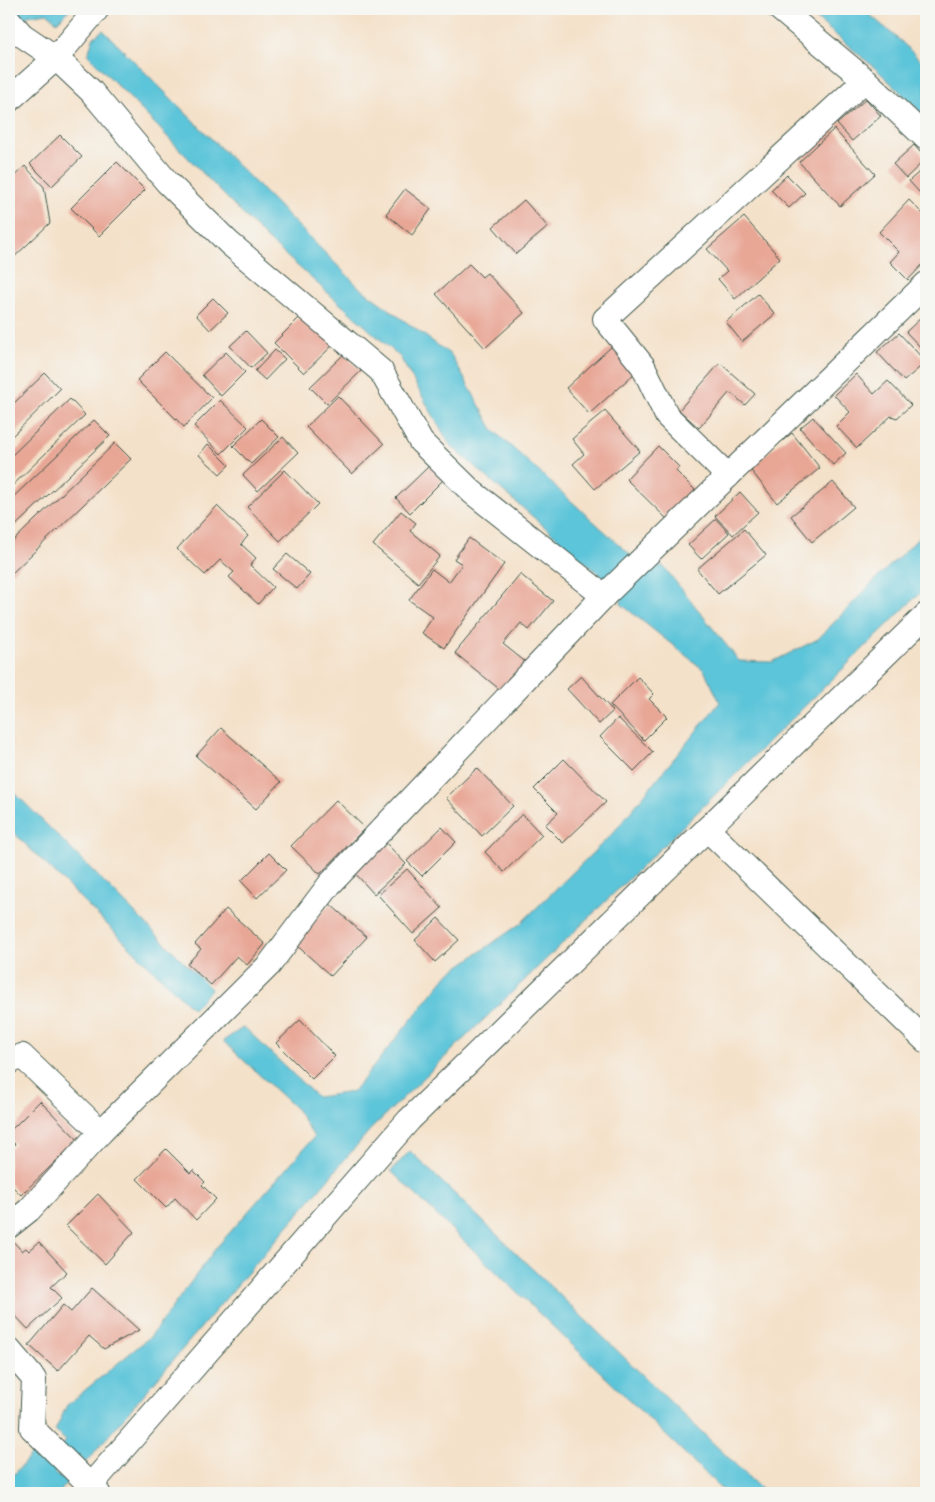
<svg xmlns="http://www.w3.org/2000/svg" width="935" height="1502" font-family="'Balsamiq Sans',sans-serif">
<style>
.water{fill:#5dc5d9;stroke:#3e8186}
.building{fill:#e8a695}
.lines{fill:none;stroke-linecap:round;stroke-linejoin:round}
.street-casing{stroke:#3f564a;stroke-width:26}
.street{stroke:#fff;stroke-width:24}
</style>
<rect width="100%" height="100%" fill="#f6f6f2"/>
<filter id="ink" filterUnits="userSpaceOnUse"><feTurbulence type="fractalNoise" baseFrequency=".02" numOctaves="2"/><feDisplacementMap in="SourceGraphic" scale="10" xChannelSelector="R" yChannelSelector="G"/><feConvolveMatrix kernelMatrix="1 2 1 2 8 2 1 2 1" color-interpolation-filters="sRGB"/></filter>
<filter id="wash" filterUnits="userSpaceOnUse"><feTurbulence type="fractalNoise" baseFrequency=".0096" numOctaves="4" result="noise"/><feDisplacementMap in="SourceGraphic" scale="20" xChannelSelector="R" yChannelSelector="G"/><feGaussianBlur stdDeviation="1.12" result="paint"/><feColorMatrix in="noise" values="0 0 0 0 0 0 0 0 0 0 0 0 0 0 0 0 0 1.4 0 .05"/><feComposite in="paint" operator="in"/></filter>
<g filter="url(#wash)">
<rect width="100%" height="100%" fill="#f4e1c9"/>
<g class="water">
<path d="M13,9H70L57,22L47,13L28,16L9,33V13Z"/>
<path d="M805,9H863L903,43L926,66V117L876,69Z"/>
<path d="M103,30L360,288L451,355L494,431L645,568L663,566L739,661L772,662L818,639L879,576L926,531V587L671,838L370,1130L85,1463L71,1451L54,1472L67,1483L59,1493H9V1480L33,1453L47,1464L66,1441L55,1431L67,1405L151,1336L216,1248L314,1137L297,1110L223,1041L244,1027L317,1097L353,1092L448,974L520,924L614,832L720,702L704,670L621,604L622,594L450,445L400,357L265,237L88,55L93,38Z"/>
<path d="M9,787L211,989L193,1009L9,828Z"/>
<path d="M410,1151L765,1493H726L391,1171Z"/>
</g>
<g id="blocks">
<g class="building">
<path d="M866,99L881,116L852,141L837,124Z"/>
<path d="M834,129L875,174L840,206L799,162Z"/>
<path d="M60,135L82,157L52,186L30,164Z"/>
<path d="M914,145L926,159L906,178L893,164Z"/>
<path d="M117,162L145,190L99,236L71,208Z"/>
<path d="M25,166L44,187L50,223L9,262V181Z"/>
<path d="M926,166V186L919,192L909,181Z"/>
<path d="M787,175L805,193L789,208L771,190Z"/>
<path d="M405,189L431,209L412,235L386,214Z"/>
<path d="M524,200L548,227L516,254L493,227Z"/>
<path d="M909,200L926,217V261L908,280L890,262L899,252L879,232Z"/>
<path d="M744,217L780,258L735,299L718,279L727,271L707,249Z"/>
<path d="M469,264L482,277L487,273L524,313L485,348L436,294Z"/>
<path d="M758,294L775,314L742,342L726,322Z"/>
<path d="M213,298L228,313L210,330L196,315Z"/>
<path d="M305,312L335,343L304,373L274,343Z"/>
<path d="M926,313V353L906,332Z"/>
<path d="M246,331L267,353L251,368L230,346Z"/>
<path d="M899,333L926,362L904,381L877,352Z"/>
<path d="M612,346L636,372L589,414L566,388Z"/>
<path d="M275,350L285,359L265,380L255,371Z"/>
<path d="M165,352L212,398L184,427L137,380Z"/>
<path d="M226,352L245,372L221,396L202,375Z"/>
<path d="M344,354L361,371L327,404L310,387Z"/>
<path d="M720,363L755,394L745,405L730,392L699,428L679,410Z"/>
<path d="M45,373L60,389L9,439V408Z"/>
<path d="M856,374L874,394L888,381L911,405L897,418L891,416L857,448L836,426L850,412L834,395Z"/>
<path d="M338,396L384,444L352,474L306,427Z"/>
<path d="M70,399L85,415L9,489V458Z"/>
<path d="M220,400L248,427L221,454L194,426Z"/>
<path d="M605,411L640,451L595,489L573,464L584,454L572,439Z"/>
<path d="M813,417L846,453L833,465L800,428Z"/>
<path d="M261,419L279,437L251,464L233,446Z"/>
<path d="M94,420L110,436L9,532V501Z"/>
<path d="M792,433L820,468L777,503L749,468Z"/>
<path d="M283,437L298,453L258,491L243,475Z"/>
<path d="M115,443L131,459L9,576V545Z"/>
<path d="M208,444L229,465L220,474L199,455Z"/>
<path d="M658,446L679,467L676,471L696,491L668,520L626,479Z"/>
<path d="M430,465L444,479L410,513L396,498Z"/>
<path d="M285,470L318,504L280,541L247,507Z"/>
<path d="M833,482L854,507L812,542L791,516Z"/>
<path d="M740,492L758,512L733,535L715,516Z"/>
<path d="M217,506L248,536L241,544L256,558L250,565L273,587L258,604L229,577L234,572L220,560L205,575L177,549Z"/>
<path d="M401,511L416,523L410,531L440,556L418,583L373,545Z"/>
<path d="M716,519L729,533L701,559L688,545Z"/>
<path d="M744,529L766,555L718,594L697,569Z"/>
<path d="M469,538L504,564L444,648L422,633L433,617L409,600L432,569L449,582L462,564L454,559Z"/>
<path d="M287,554L310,574L297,589L273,569Z"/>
<path d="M520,574L553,601L529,630L521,623L503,644L528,664L504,693L455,653Z"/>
<path d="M581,676L613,711L599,724L567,689Z"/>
<path d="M638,677L654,694L649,699L667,717L644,740L610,705Z"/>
<path d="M618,718L653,752L634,771L600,737Z"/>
<path d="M221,728L281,782L256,809L196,756Z"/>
<path d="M564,759L606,802L563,843L545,825L558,813L534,789Z"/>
<path d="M477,768L513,806L482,836L446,798Z"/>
<path d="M336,800L365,828L320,874L291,846Z"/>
<path d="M522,814L542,835L504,872L485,852Z"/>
<path d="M442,827L456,842L422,876L407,861Z"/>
<path d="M385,842L406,864L374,894L354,872Z"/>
<path d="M269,853L286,870L257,898L241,881Z"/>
<path d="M407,869L442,908L413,934L378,895Z"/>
<path d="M330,904L367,937L331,976L294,943Z"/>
<path d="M226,909L265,944L247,965L237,956L211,985L187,964L201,949L195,944Z"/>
<path d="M438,918L459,940L435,962L415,940Z"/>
<path d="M300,1020L335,1056L312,1079L276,1043Z"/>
<path d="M40,1101L78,1140L21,1195L9,1183V1150L15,1144L9,1138V1132Z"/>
<path d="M166,1149L190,1173L193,1170L205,1182L202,1185L216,1199L196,1220L175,1198L166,1208L137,1179Z"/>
<path d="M98,1194L134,1232L105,1264L66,1226Z"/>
<path d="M9,1237L22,1251L26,1248L29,1251L39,1242L67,1272L51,1287L62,1298L28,1329L9,1309Z"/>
<path d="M92,1288L139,1330L104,1349L89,1336L58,1371L29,1345L63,1305L71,1312Z"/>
</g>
</g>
</g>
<g filter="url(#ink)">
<use href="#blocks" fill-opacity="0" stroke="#3f564a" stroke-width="1"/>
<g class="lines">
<defs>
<g id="street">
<path d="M780,9L865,80L926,138"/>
<path d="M9,20L22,35L56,58L91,91L167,182L229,243L381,371L421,442L472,492L604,596"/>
<path d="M9,100L56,58L97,9"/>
<path d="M728,476L667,416L643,366L605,319L865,80"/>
<path d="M707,829L926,1041"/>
<path d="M9,1062L22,1056L101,1132"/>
<path d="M9,1226L29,1210L101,1132L269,965L330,884L604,596L926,284"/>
<path d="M9,1350L34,1379L32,1428L98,1493"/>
<path d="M84,1493L409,1120L926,615"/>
</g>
</defs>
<use href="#street" class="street-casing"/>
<use href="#street" class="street"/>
</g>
</g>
<rect width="935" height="1502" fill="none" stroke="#f6f6f2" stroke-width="30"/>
</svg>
